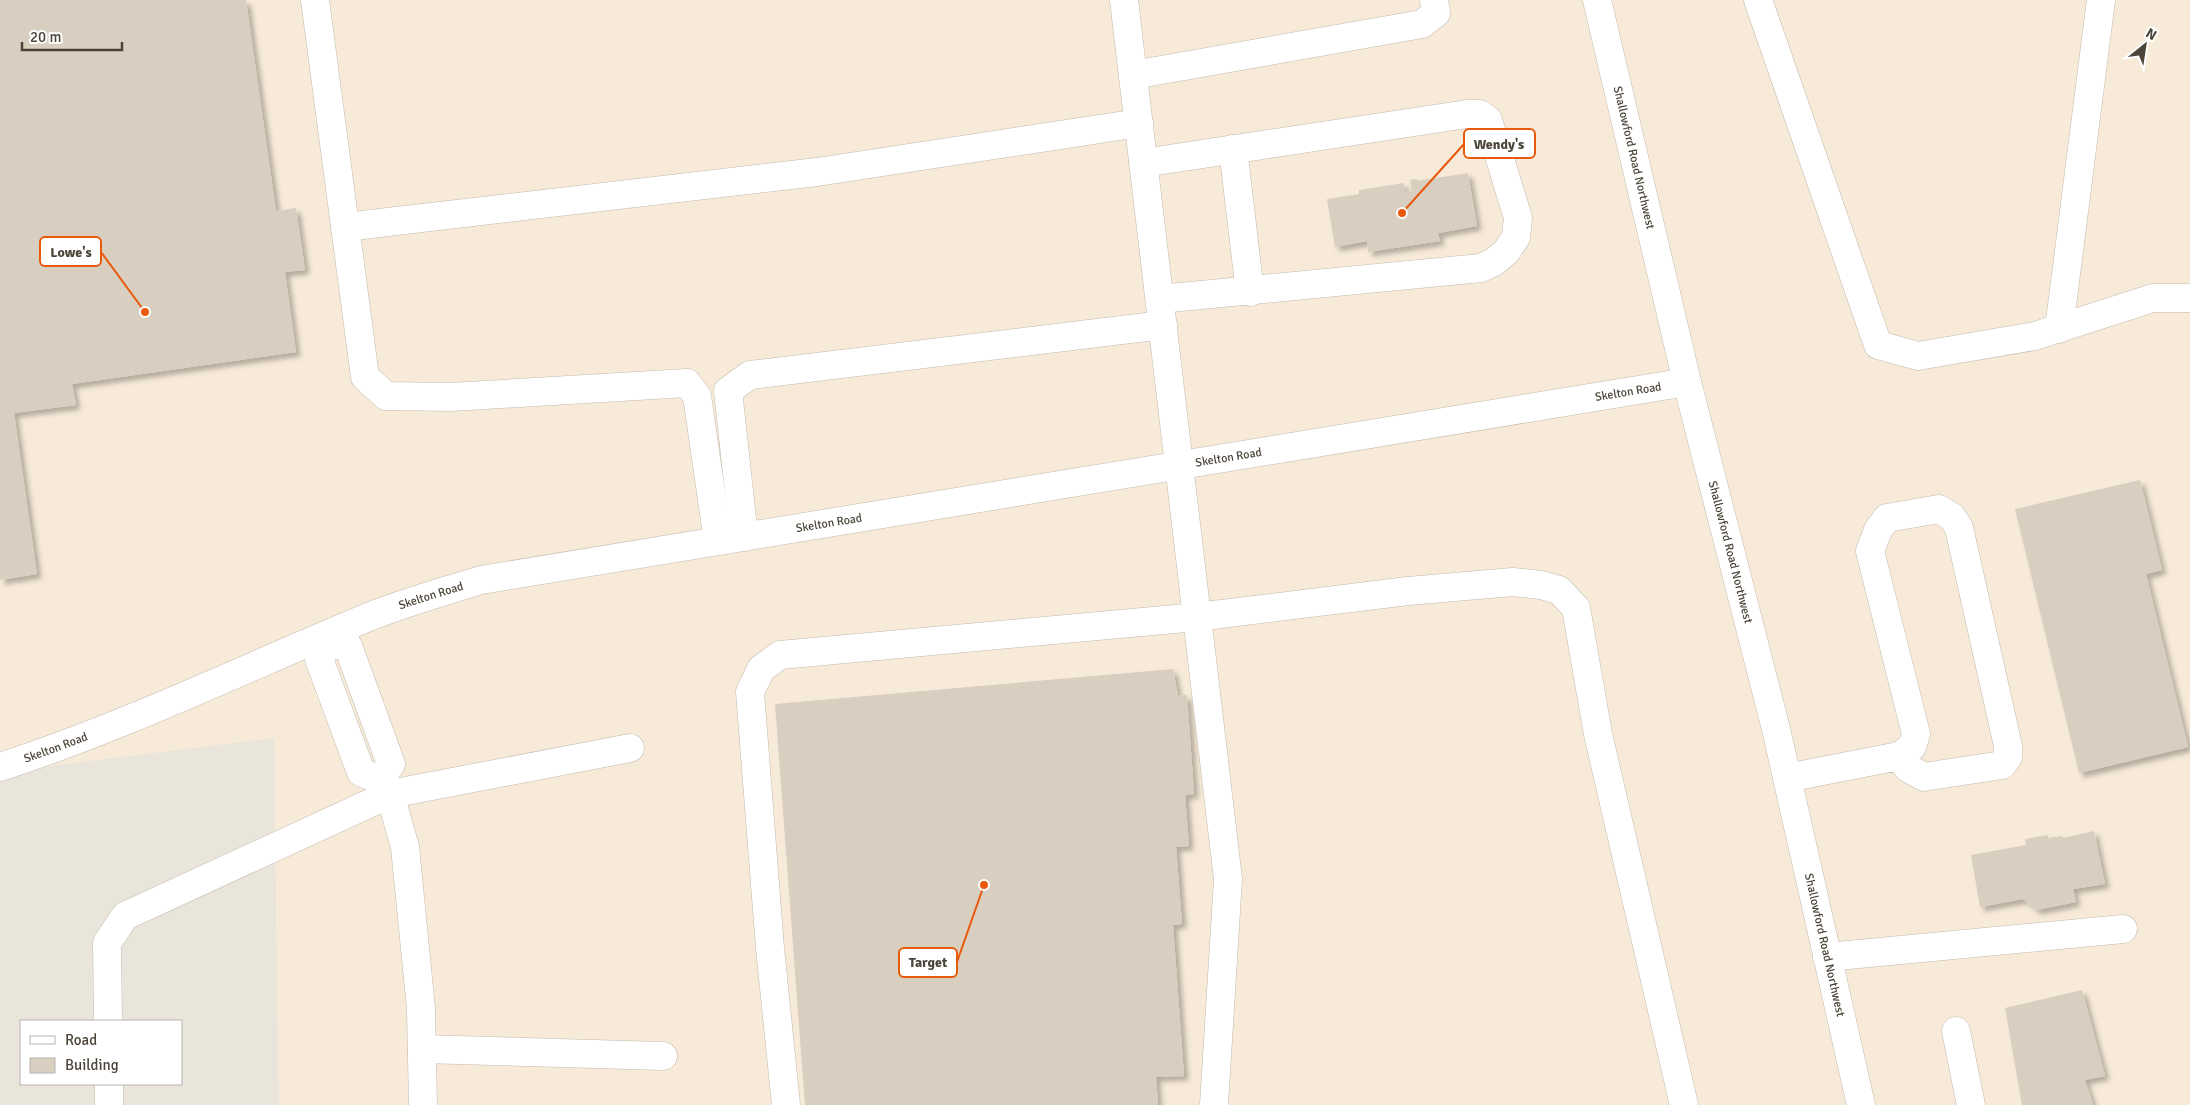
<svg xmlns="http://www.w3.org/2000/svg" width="2190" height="1105" font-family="Signika,sans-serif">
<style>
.residential{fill:#eae5da;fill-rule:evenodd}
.commercial{fill:#f7ead8}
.building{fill:#d8cfc1;filter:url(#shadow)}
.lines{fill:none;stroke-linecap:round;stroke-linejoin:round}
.minor-casing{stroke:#c2bbae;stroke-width:29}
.minor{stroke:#fff;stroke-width:28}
.labels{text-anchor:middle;stroke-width:4;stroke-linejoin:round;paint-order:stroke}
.street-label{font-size:12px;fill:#4b4439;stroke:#fff}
.leader{fill:none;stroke:#e8590c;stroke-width:2}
.callout-dot{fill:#e8590c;stroke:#fff;stroke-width:2}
.callout{fill:#fff;stroke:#e8590c;stroke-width:2}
.callout-label{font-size:14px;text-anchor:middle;font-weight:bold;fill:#4b4439}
</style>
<defs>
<filter id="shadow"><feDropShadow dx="4.5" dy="4.5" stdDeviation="2.5" flood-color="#0004"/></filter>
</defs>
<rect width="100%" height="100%" fill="#f6f3ec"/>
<path class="residential" d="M274,737L279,1105H0V772ZM21,1021H181V1084H21Z"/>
<path class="commercial" d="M0,0H2190V1105H279L274,738L0,772Z"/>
<g class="building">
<path d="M0,0H246L276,211L296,208L305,270L285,272L296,352L72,384L76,405L14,413L37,574L0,580Z"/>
<path d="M1468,173L1477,226L1438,233L1440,241L1368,252L1367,241L1335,247L1327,199L1359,194V190L1404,183L1405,192L1412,191L1410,180L1417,179V181Z"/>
<path d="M2140,480L2162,570L2146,574L2188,747L2079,773L2015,509Z"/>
<path d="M1173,669L1178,696L1187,695L1194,794L1185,795L1189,846L1176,847L1182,924L1173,925L1184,1076L1156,1077L1158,1105H805L775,704Z"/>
<path d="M2094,831L2105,884L2073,889L2076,902L2037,910L2023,899L1980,907L1971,855L2026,845L2025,839L2048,835V838L2062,836L2063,838Z"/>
<path d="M2082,990L2105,1076L2085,1080L2093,1105H2022L2005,1008Z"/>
</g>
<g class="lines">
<defs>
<g id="minor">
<path d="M315,0L365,377L386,396L451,397L687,383L697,396L718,541"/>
<path d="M1124,0L1228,879L1214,1105"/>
<path id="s1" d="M1597,0L1687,382L1776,729L1861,1105"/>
<path d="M1758,0L1878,345L1918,356L2035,336L2153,298H2190"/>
<path d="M1133,75L1422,24L1436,13L1434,0"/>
<path d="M1233,149L1250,292"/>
<path d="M1143,163L1467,114H1480L1488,120L1518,218L1516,237L1506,252L1494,262L1481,268L1160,299"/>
<path d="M345,227L817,172L1139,123"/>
<path d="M2059,329L2101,0"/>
<path d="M744,537L728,391L750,375L1163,325"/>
<path d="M325,636L328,644L319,659L361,772L380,780L391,764L348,646L328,644"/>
<path id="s2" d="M0,767C123,727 239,671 359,621C398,604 440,593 481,580L1687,382"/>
<path d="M1787,778L1899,756L1912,747L1916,734L1870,551L1878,530L1887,518L1939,509L1952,517L1959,528L2008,746V757L2002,765L1924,777L1908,768L1899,756"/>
<path d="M380,780L390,794L405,847L421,1009L423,1105"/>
<path d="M1827,957L2123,929"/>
<path d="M108,1021L107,943L125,916L390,794L630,748"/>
<path d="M1956,1031L1971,1105"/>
<path d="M422,1049L663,1056"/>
<path d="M109,1084V1105"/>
<path d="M786,1105L770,948L750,692L761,669L780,655L1197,617L1408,591L1513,582L1541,585L1559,590L1576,608L1598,734L1684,1105"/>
</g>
</defs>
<use href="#minor" class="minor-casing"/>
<use href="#minor" class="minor"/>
</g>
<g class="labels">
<g class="street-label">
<text dy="4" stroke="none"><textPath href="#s1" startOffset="162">Shallowford Road Northwest</textPath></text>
<text dy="4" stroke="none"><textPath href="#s2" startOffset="1679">Skelton Road</textPath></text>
<text dy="4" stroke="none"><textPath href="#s2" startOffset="1274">Skelton Road</textPath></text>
<text dy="4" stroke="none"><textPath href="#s2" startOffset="869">Skelton Road</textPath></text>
<text dy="4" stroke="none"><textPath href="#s1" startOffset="568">Shallowford Road Northwest</textPath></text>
<text dy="4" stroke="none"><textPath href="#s2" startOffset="464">Skelton Road</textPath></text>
<text dy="4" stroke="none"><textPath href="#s2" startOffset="59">Skelton Road</textPath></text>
<text dy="4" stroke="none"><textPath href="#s1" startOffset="972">Shallowford Road Northwest</textPath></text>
</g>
</g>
<path class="leader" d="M1402 213L1464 144M145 312L101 252M984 885L957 962"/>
<g class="callout-dot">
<circle cx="1402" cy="213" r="5"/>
<circle cx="145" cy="312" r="5"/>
<circle cx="984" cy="885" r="5"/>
</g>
<g class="callout">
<rect x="1464" y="129" width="71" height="29" rx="5"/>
<rect x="40" y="237" width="61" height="29" rx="5"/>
<rect x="899" y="948" width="58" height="29" rx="5"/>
</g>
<g class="callout-label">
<text x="1499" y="149">Wendy's</text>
<text x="71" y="257">Lowe's</text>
<text x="928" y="967">Target</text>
</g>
<rect x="20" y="1020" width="162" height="65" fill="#ffffff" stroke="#b7b4b0"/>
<rect x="30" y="1036" width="25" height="8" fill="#ffffff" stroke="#b7b4b0"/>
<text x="65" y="1045" font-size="15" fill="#4b4439">Road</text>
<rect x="30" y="1058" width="25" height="15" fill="#d8cfc1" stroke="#b7b4b0"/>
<text x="65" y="1070" font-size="15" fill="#4b4439">Building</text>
<g transform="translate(2145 45) rotate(30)" stroke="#ffffff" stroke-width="4" paint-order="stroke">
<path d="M0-4L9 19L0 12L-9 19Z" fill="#4b4439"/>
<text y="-8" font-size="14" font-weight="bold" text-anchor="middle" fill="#4b4439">N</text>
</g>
<path d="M22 42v8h100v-8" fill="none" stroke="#4b4439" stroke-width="2.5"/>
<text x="30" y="42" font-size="15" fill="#4b4439" stroke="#ffffff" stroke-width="4" paint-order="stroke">20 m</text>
</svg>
